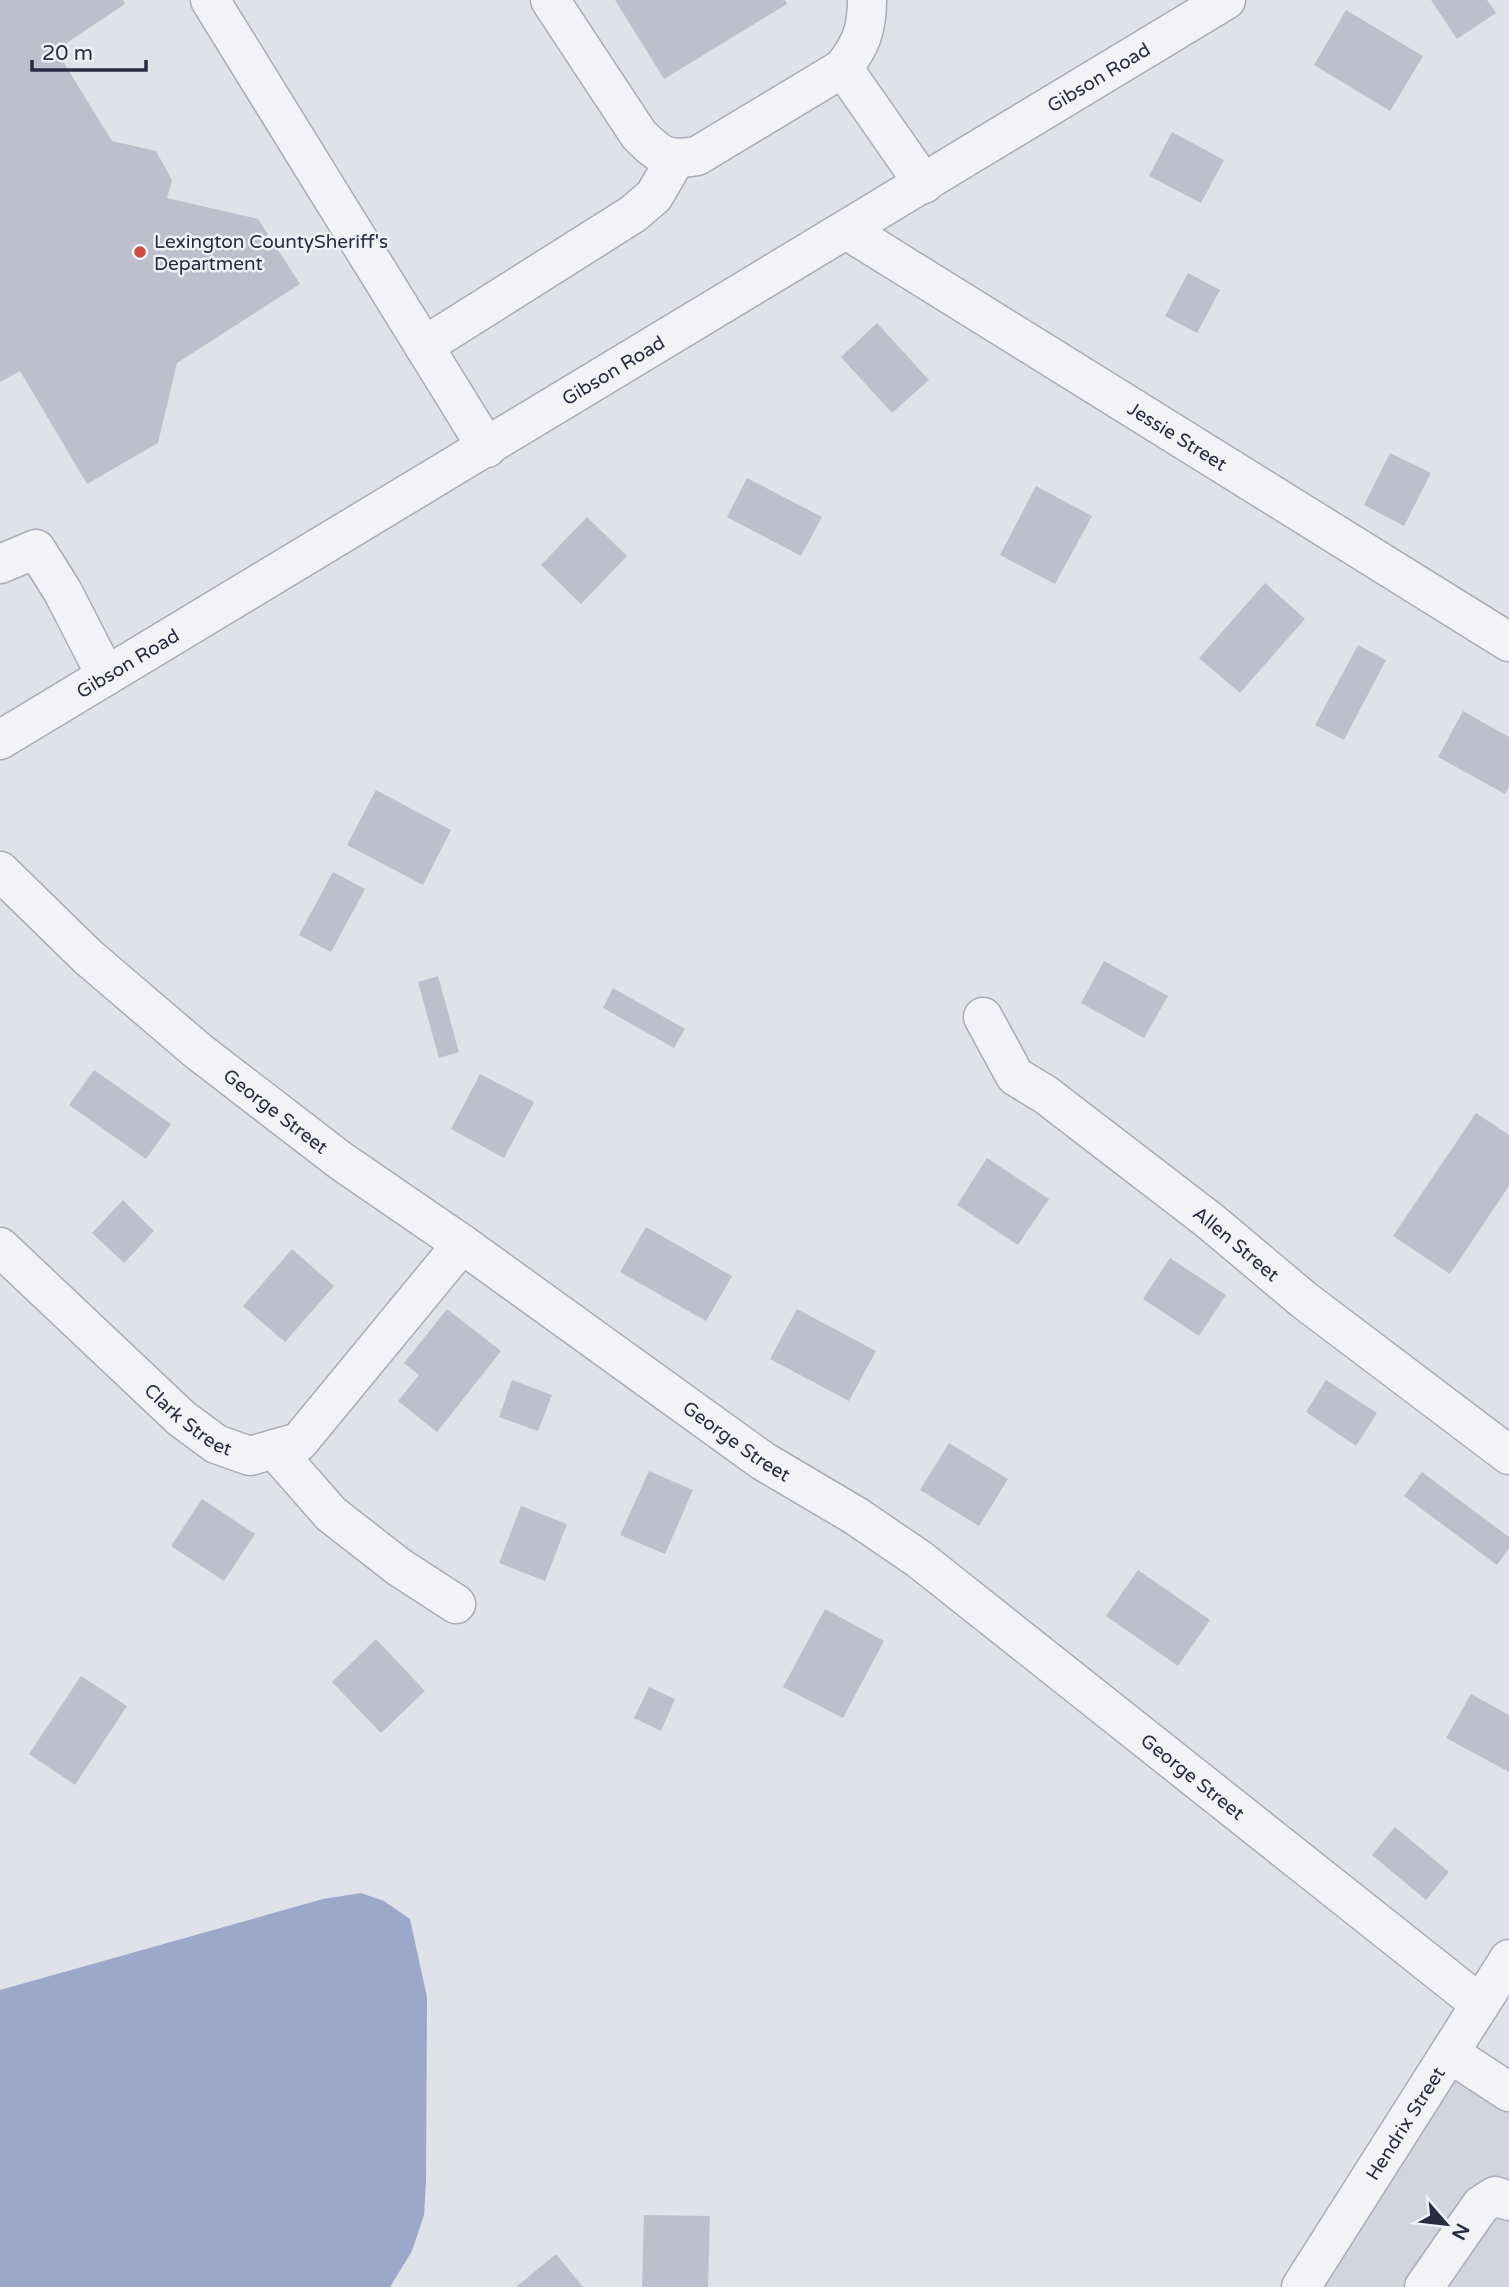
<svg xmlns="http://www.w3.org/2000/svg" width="1509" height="2287" font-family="'Varela Round',sans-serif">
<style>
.built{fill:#d2d4de}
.water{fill:#9ba8c9}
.building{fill:#bdc0cc}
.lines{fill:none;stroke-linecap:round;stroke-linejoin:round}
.minor-casing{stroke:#a9abb6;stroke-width:41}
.minor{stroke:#f3f3f7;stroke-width:38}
.poi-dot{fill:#cf4b44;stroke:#eff1f6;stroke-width:2.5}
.labels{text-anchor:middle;stroke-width:5;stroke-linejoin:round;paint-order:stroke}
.street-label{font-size:19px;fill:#282c40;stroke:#eff1f6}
.poi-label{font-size:19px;fill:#282c40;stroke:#eff1f6;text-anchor:start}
</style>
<rect width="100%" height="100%" fill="#e0e2e9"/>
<path class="built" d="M1451,2054L1509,2092V2287H1301Z"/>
<path class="water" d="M361,1893L384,1901L410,1919L427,1997L426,2181L424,2215L412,2251L390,2287H0V1990L323,1899Z"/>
<g class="building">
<path d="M0,0H123L125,4L56,50L112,141L156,151L172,180L167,198L258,219L300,284L177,363L158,443L87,484L20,371L0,382Z"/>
<path d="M615,0H785L787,4L664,79Z"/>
<path d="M1431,0H1487L1496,13L1457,39Z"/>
<path d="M1346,10L1423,56L1390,111L1314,65Z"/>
<path d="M1172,132L1224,160L1201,203L1149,176Z"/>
<path d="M1188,273L1220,290L1197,333L1165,316Z"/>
<path d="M877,323L929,380L892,413L841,357Z"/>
<path d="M1390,453L1431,473L1404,526L1364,505Z"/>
<path d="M747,478L822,517L801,556L727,517Z"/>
<path d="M1036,486L1092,516L1055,584L1000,555Z"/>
<path d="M587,517L627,556L581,604L541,565Z"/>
<path d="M1265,583L1305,619L1240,693L1199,658Z"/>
<path d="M1358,645L1386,660L1344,740L1315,725Z"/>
<path d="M1463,711L1509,737V787L1505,794L1438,757Z"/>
<path d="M376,790L451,830L423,885L347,845Z"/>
<path d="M333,872L365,889L331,952L299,935Z"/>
<path d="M1104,961L1168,996L1144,1038L1081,1003Z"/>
<path d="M438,976L459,1052L439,1058L418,982Z"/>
<path d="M613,988L685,1029L674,1048L603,1008Z"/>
<path d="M94,1070L171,1124L146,1159L69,1105Z"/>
<path d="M480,1074L534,1102L504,1158L451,1129Z"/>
<path d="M1476,1113L1509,1135V1186L1450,1274L1393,1236Z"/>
<path d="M987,1158L1049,1199L1018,1245L957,1205Z"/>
<path d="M123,1200L154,1231L124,1263L92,1233Z"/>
<path d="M646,1227L732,1276L706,1321L620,1272Z"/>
<path d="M292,1249L334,1286L285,1342L243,1306Z"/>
<path d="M1170,1258L1226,1295L1199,1336L1143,1299Z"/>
<path d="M447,1309L501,1351L437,1432L398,1401L419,1375L404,1363Z"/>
<path d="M797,1309L876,1351L849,1401L770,1359Z"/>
<path d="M512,1380L552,1395L538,1431L499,1417Z"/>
<path d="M1326,1380L1377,1413L1356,1446L1306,1412Z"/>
<path d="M949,1443L1008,1479L979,1526L920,1490Z"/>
<path d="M649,1471L693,1490L665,1554L620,1535Z"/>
<path d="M1422,1472L1509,1537V1548L1497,1565L1404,1496Z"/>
<path d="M202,1499L255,1534L224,1581L171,1546Z"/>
<path d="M521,1506L567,1524L545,1581L499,1563Z"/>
<path d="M1138,1570L1210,1620L1178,1666L1106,1616Z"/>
<path d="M825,1609L884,1641L843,1718L783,1687Z"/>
<path d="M376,1639L425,1691L381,1733L332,1682Z"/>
<path d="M81,1676L127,1706L75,1785L29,1754Z"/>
<path d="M649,1687L675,1699L661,1731L634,1718Z"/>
<path d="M1471,1694L1509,1715V1772L1446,1738Z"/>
<path d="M1395,1827L1449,1872L1426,1900L1372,1855Z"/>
<path d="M644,2215L710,2216L708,2287H642Z"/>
<path d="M556,2254L583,2287H516Z"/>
</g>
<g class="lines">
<defs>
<g id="minor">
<path d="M210,0L487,448"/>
<path d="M550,0L639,135C660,156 667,161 697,156L843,68"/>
<path d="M867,0C867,29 861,45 843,68L924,184"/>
<path id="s1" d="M848,231L1509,642"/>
<path d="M424,346L633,214L654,196L675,160"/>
<path d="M0,564L36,549L63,592L106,676"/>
<path id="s2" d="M0,740L1226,0"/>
<path id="s3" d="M0,871L88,957L198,1051L341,1161L462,1244L763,1461L856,1516L919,1559L1480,2004"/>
<path id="s4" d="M983,1017L1015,1076L1046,1095L1210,1221L1304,1300L1509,1455"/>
<path id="s5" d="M0,1247L181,1418L216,1444L250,1456L299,1442L462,1244"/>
<path d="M274,1449L331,1514L399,1567L456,1604"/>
<path d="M1451,2054L1509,2092"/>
<path id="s6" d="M1301,2287L1509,1959"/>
<path d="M1424,2287L1481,2205L1495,2196L1509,2201"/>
</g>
</defs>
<use href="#minor" class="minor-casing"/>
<use href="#minor" class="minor"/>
</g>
<circle class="poi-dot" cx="140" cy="252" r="7"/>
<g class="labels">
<g class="street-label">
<text dy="7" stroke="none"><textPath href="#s2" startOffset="1283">Gibson Road</textPath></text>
<text dy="7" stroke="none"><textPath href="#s2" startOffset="716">Gibson Road</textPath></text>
<text dy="7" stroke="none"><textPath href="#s1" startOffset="388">Jessie Street</textPath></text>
<text dy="7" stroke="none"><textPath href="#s2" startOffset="149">Gibson Road</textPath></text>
<text dy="7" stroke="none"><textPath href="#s3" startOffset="366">George Street</textPath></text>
<text dy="7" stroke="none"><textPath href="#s4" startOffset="345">Allen Street</textPath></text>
<text dy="7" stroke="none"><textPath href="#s5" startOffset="256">Clark Street</textPath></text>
<text dy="7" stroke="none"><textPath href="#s3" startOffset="933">George Street</textPath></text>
<text dy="7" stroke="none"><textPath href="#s3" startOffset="1500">George Street</textPath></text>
<text dy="7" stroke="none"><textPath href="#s6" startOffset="194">Hendrix Street</textPath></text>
</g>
<g class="poi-label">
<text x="154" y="248">Lexington CountySheriff's<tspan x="154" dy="22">Department</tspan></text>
</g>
</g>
<g transform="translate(1446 2224) rotate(118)" stroke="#eff1f6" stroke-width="5" paint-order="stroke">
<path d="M0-5L12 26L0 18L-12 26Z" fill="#282c40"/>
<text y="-10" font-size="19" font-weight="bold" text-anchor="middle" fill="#282c40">N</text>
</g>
<path d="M32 60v10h114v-10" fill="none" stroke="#282c40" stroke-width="3.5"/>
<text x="42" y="60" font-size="21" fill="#282c40" stroke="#eff1f6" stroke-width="5" paint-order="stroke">20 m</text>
</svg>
